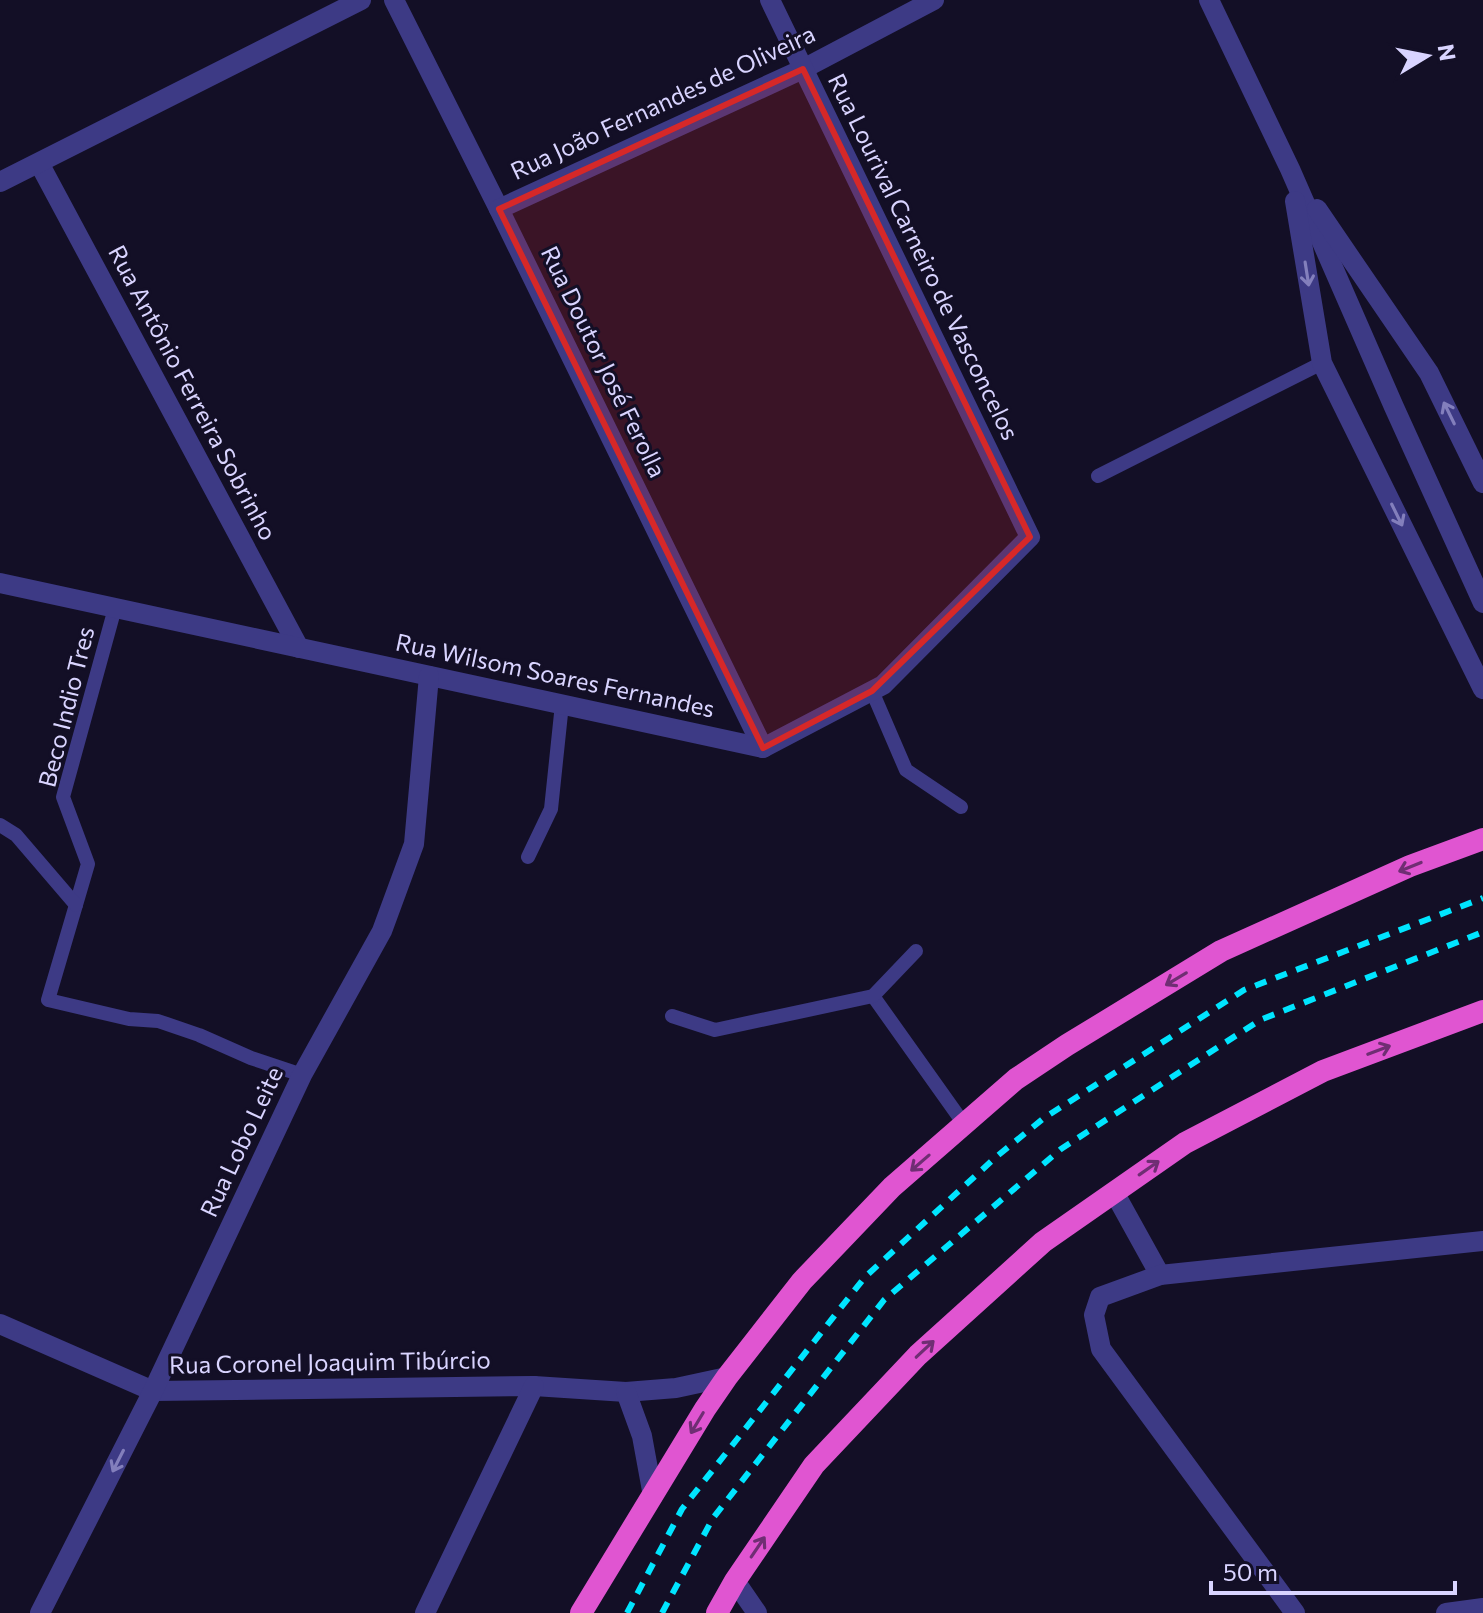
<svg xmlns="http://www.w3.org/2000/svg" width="1483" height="1613" font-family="Commissioner,sans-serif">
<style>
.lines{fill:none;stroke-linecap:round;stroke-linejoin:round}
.service{stroke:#3d3a85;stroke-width:14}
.minor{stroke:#3d3a85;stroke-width:20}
.tertiary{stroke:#3d3a85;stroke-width:20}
.trunk{stroke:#e055d1;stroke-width:22}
.rail{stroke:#00e5ff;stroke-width:6;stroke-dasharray:12 10;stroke-linecap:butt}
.oneway{stroke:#837fbc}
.oneway2{stroke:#6f2e73}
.marked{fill:#d62828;fill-opacity:0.2;stroke:#d62828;stroke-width:6;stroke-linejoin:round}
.labels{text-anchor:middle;stroke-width:6;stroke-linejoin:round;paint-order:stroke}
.street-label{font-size:24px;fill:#d9d4ff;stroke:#130f26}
</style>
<rect width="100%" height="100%" fill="#130f26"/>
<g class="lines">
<g class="service">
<path d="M1098,476L1322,363"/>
<path d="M115,608L63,797L88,864L48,1000L129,1019L158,1021L199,1035L251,1058L302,1075"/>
<path d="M872,691L906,770L961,807"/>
<path d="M0,825L16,835L76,905"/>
<path d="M528,857L551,809L562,704"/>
<path d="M873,996L964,1124"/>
<path d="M672,1016L715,1030L873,996L916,951"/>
</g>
<g class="minor">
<path d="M394,0L499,209L763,748"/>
<path d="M39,163L299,648"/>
<path d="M0,182L361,0"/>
<path d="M499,209L803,69L934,0"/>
<path d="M0,583L763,748L883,685L1030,537L770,0"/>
<path d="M1114,1192L1160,1275"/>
<path d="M0,1324L153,1391L534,1386L626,1392L676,1388L727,1377"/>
<path d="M626,1392L642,1436L653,1496"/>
<path d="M735,1581L757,1613"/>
<path d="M40,1613L153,1391L302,1075L382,931L414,844L429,676"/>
<path d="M425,1613L534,1386"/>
<path d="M1295,1613L1101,1349L1094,1315L1100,1297L1160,1275L1483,1241"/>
<path d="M1446,1613L1483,1608"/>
</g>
<g class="tertiary">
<path d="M1209,0L1290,169L1394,407L1483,603"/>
<path d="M1295,201L1322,363L1483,689"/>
<path d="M1317,209L1429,373L1483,483"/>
</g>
<g class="trunk">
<path d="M581,1613L705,1409L727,1377L802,1281L892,1187L1016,1079L1067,1045L1221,951L1410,866L1483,839"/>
<path d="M717,1613L735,1581L814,1465L918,1355L1043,1242L1185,1143L1323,1071L1483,1011"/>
</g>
<g class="rail">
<path d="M627,1613L682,1509L865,1277L996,1157L1044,1118L1244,990L1483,898"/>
<path d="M662,1613L713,1518L884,1300L1061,1149L1260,1020L1483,932"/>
</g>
</g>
<defs><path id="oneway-shaft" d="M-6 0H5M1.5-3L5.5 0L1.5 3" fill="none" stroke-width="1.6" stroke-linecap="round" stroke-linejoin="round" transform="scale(2)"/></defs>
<g class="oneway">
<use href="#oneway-shaft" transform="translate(1307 274) rotate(81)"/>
<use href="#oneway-shaft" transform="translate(1449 413) rotate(-116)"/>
<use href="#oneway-shaft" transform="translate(1397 515) rotate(64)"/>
<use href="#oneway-shaft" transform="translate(118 1461) rotate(117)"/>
</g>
<g class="oneway2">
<use href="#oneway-shaft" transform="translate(1410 867) rotate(158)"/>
<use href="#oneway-shaft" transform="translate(1176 979) rotate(149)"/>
<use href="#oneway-shaft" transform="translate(1379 1050) rotate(-21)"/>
<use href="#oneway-shaft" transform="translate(920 1163) rotate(139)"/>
<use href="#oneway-shaft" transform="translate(1149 1168) rotate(-35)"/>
<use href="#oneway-shaft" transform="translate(925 1349) rotate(-43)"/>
<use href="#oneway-shaft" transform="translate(697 1423) rotate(121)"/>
<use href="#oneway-shaft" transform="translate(758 1547) rotate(-56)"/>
</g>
<path class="marked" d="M803,69L1030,537L872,691L763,748L499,209Z"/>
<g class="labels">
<g class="street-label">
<text transform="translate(663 103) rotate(-25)" y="8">Rua João Fernandes de Oliveira</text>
<text transform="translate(923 257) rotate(64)" y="8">Rua Lourival Carneiro de Vasconcelos</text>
<text transform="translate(603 362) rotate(64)" y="8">Rua Doutor José Ferolla</text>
<text transform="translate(192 393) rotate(62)" y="8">Rua Antônio Ferreira Sobrinho</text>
<text transform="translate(555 676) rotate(12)" y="8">Rua Wilsom Soares Fernandes</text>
<text transform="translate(67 707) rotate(-76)" y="8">Beco Indio Tres</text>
<text transform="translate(242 1142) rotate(-65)" y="8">Rua Lobo Leite</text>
<text transform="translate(330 1363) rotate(-1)" y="8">Rua Coronel Joaquim Tibúrcio</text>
</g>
</g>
<g transform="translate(1427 56) rotate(80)" stroke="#130f26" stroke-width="6" paint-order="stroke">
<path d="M0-6L14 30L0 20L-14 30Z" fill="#d9d4ff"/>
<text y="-12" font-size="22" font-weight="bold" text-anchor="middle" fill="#d9d4ff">N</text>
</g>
<path d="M1211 1581v12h244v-12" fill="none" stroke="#d9d4ff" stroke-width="4"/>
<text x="1223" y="1581" font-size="24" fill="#d9d4ff" stroke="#130f26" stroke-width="6" paint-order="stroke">50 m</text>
</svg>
